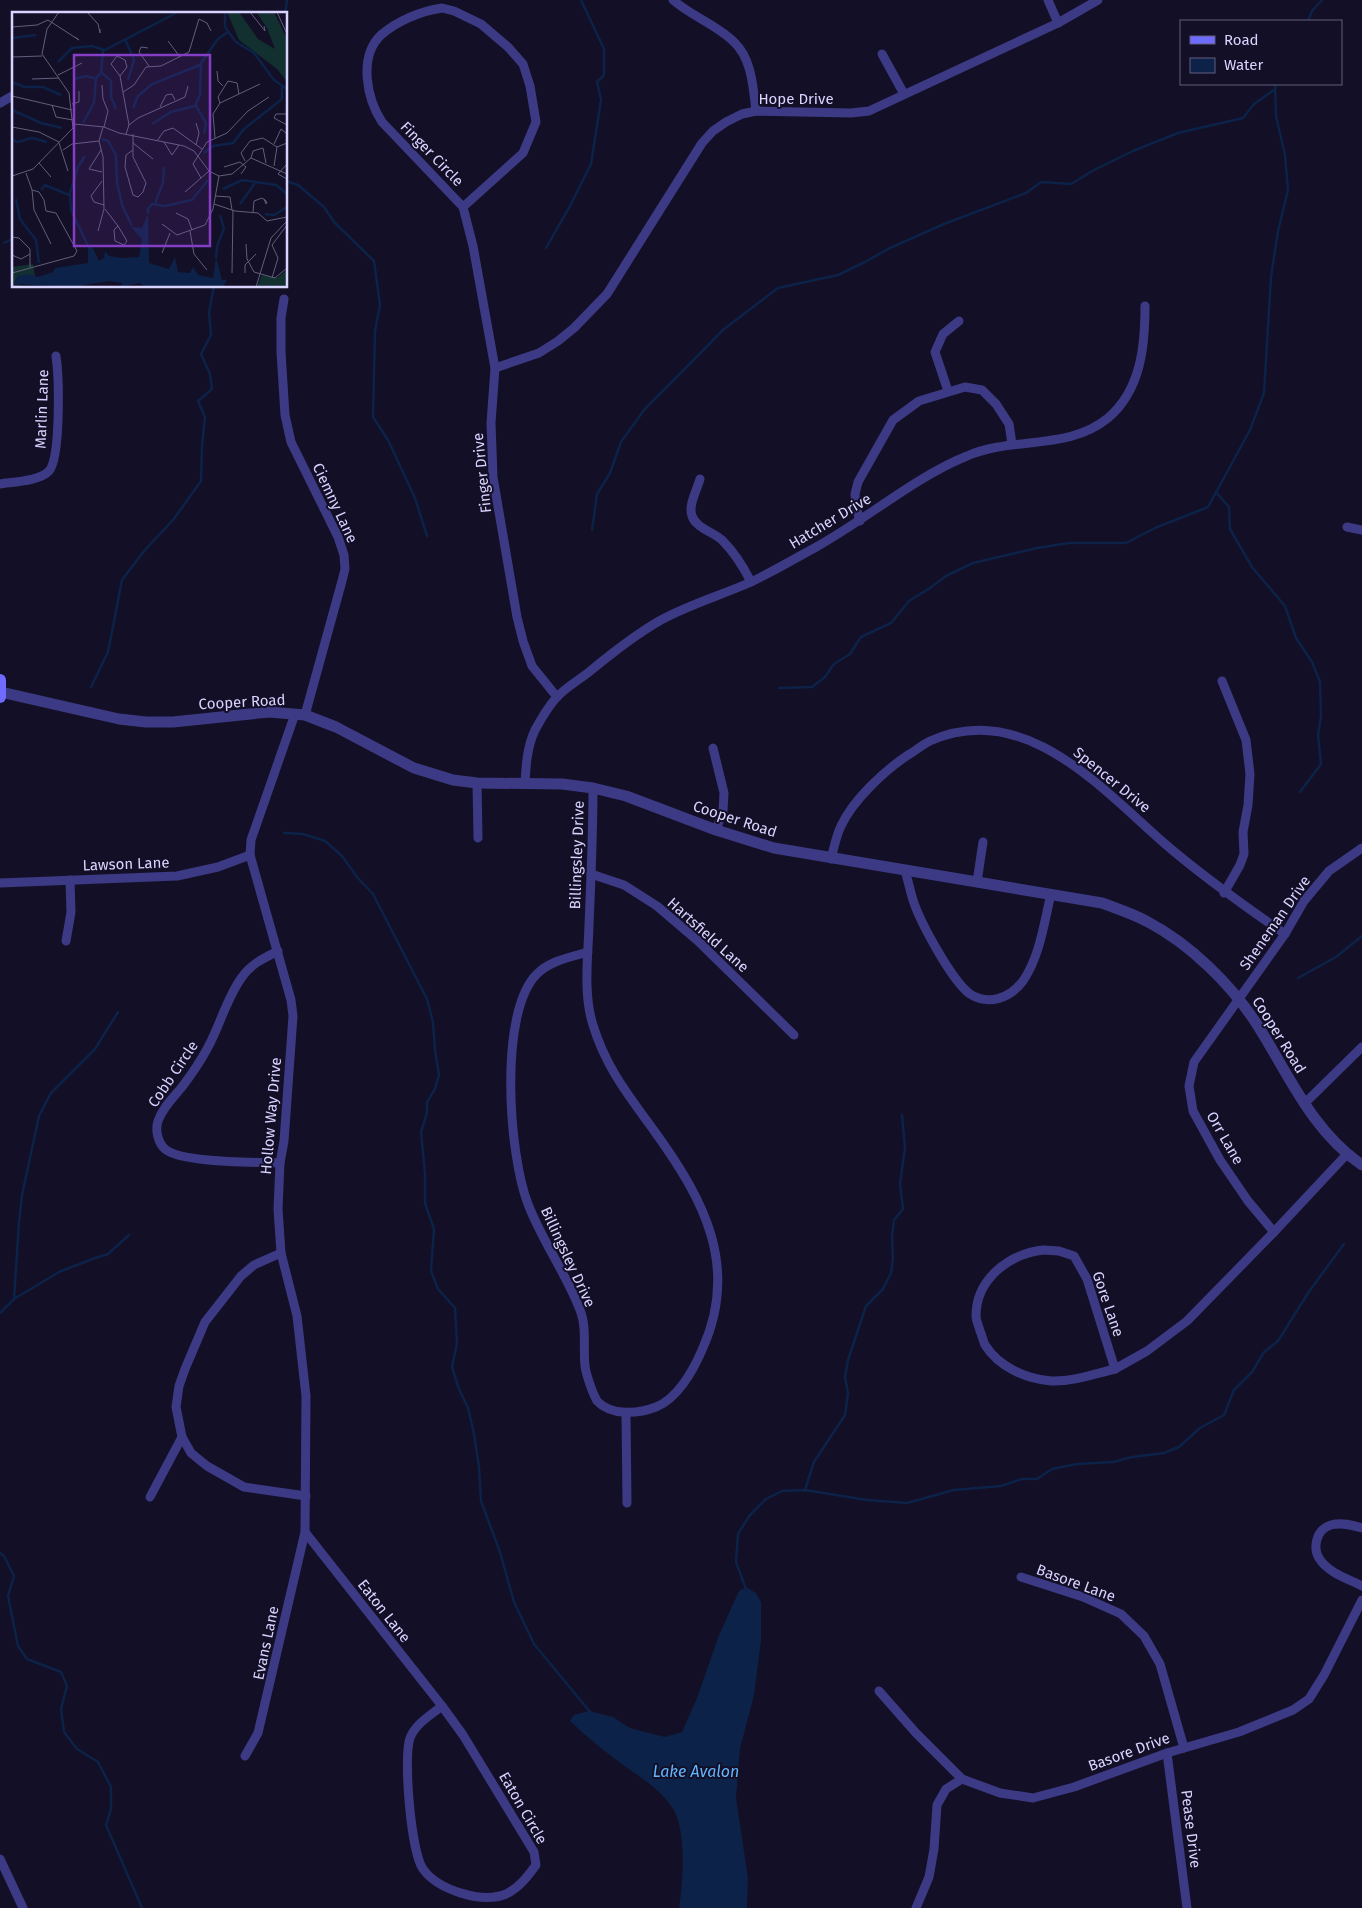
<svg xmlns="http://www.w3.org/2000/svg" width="1362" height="1908" font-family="'Fira Sans',sans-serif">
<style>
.water{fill:#0c2248}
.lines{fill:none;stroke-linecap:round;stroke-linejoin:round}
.stream{stroke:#0c2248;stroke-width:2.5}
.minor{stroke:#3d3a85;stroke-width:9}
.tertiary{stroke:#3d3a85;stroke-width:11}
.secondary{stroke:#6f6bff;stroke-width:12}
.labels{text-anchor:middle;stroke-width:4;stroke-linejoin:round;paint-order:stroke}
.street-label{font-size:15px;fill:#d9d4ff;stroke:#130f26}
.water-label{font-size:16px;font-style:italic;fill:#62b6ff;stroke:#130f26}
.inset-river{fill:none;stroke:#0c2248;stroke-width:2.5}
.inset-road{fill:none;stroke:#625e7d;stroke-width:1}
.view{fill:#843dc5;fill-opacity:0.15;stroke:#843dc5;stroke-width:2.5}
.inset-edge{fill:none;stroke:#d9d4ff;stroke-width:2.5}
</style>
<rect width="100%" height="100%" fill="#130f26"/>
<path class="water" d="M746,1587L756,1593L761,1602V1641L754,1695L740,1749L736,1798L748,1878L747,1908H679C683,1882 687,1829 672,1807C659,1788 641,1778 623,1765C604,1751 587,1737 570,1721L574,1715L589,1711L613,1717L630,1728L665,1737L682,1732L697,1698L719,1635L739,1591Z"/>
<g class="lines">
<g class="stream">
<path d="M285,14L287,0"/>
<path d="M1308,21L1312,11L1322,0"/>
<path d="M286,181L298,185L324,207L334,222L374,261L380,305L375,331L373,417L388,440L415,498L427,536"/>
<path d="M4,243L14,238"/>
<path d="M546,248L570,206L591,164L601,100L597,82L604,75V49L581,0"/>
<path d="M1216,492L1229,507L1230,529L1252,567L1285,606L1296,638L1312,662L1320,682L1321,716L1318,735L1321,764L1300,792"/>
<path d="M592,530L597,494L610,473L621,442L644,410L724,329L778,288L838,275L865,262L890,248L944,224L1026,193L1041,182L1071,184L1094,170L1133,151L1178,133L1243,118L1254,104L1274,90"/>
<path d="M91,687L108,652L122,580L144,551L173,520L201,481L202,446L205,417L198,401L212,389L210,374L201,354L211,335L209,312L214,286"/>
<path d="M779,688L812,687L825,677L834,664L850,654L861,637L891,623L909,601L930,588L946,576L973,563L1037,548L1069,543H1126L1155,528L1208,507L1250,430L1264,393L1271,277L1278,231L1288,190L1285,155L1276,116L1275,84"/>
<path d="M284,833L303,834L325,841L342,856L357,877L373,894L427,999L433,1022L435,1050L439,1075L435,1089L427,1102V1113L421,1132L425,1174V1203L434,1229L431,1271L438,1289L455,1308L457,1343L452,1367L459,1389L468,1408L474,1434L479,1467L481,1501L500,1552L514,1602L534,1644L591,1713"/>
<path d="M1298,978L1336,957L1362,936"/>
<path d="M14,1299L59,1272L95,1258L108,1254L129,1235"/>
<path d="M0,1313L14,1299L19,1222L22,1195L39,1116L51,1093L95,1049L118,1012"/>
<path d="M805,1490L814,1462L845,1415L848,1393L845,1377L848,1360L866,1306L883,1289L891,1273L893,1259L892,1236L894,1220L903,1209L900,1184L905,1148L902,1115"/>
<path d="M0,1553L4,1556L14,1576L8,1596L18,1646L27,1659L61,1672L67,1686L61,1709L64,1732L77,1749L98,1762L111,1787V1809L106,1825L142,1908"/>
<path d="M746,1589L736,1562L738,1534L750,1515L766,1499L782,1491L805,1490L867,1500L907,1503L954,1490L1001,1486L1022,1479H1037L1052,1469L1077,1464L1113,1462L1132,1457L1164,1453L1179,1447L1200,1428L1224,1415L1234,1390L1252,1372L1264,1352L1278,1341L1308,1293L1344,1244"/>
</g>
<g class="minor">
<path d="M673,0C691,16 717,25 734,42C752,59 753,87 756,111"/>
<path d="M1048,0L1058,23"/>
<path d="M442,8L454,11L481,24L508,47L523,64L530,86L536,122L523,153L463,207L382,122C367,99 358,57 381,35C397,21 421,11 442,8Z"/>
<path d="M882,54L904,94"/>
<path d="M0,103L14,95"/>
<path d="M463,207L473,246L495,368L491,423L493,477L517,617L523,641L532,666L557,697"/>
<path d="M284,299L281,318V352L285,415L291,442L338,537L344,555L345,569L342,581L305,715"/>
<path d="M495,368L539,353L558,341L574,328L607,294L702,143L713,131L726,122L742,114L756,111L851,113L869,111L1058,23L1098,0"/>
<path d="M948,391L935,352L943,334L959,321"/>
<path d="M700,479C697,490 688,505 692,516C696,528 713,532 722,540C734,552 743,566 751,582"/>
<path d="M0,484C12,482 40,481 49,471C61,457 59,376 56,356"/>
<path d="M860,521L856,507L855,494L858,482L893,420L919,401L965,387L982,390L996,404L1009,424L1012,444"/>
<path d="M1347,527L1362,530"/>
<path d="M1222,681L1246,740L1250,774L1248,805L1243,832L1244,854L1240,865L1224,893"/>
<path d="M713,748L724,793L723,811L716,830"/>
<path d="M477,783L478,838"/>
<path d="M525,783C526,765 527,747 535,730C541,719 548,707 556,698C565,688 579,680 589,672C612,653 636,634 661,620C690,604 722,595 751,582C774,571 796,558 818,546C868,518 915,477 967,456C1012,436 1068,451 1108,418C1141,390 1145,346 1145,306"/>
<path d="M831,859C834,848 836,836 841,826C853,800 884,771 908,755C915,751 922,745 930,741C1024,699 1101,788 1164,843C1202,876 1243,905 1285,934"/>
<path d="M905,871C908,880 910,890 913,900C920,922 952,981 970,994C989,1006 1010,998 1023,981C1040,956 1044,923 1051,894"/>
<path d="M591,874L624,885L657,906L698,941L794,1035"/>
<path d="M977,882L983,842"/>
<path d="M0,883L177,876L218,867L250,855"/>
<path d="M66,941L71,912L70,880"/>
<path d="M278,951C264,958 251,964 242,977C226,999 220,1026 207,1049C200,1062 191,1075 182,1087C173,1098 163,1107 158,1121C155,1130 158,1143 165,1149C180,1163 257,1162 280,1163"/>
<path d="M588,952C571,957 549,961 537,974C498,1012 509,1156 528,1204C542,1241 566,1273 580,1310C587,1327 583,1348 585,1366C586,1374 589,1382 592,1390C592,1391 596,1399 597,1401C611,1416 638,1414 656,1407C677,1399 693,1371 702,1350C740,1267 704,1200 655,1132C629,1096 606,1068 593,1025C583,994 588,957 589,925C591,879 593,834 593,788"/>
<path d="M1304,1104L1362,1047"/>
<path d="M1274,1232L1248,1201L1220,1160L1193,1111L1189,1086L1194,1062L1285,934L1304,901L1329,871L1362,848"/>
<path d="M1043,1250L1059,1251L1074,1256L1087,1279L1115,1369C1094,1374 1072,1382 1051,1381C1026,1379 999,1367 985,1345C983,1341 982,1335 980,1331C979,1326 976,1321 976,1316C976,1279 1009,1254 1043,1250Z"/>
<path d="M281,1253L254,1265L241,1276L205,1322L185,1369L179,1386L176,1407L182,1437L191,1453L207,1466L244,1487L306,1496"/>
<path d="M1115,1369L1147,1351L1187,1321L1274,1232L1347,1154"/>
<path d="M626,1413L627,1503"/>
<path d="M150,1497L182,1437"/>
<path d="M1362,1528C1352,1525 1341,1522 1331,1525C1315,1530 1312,1550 1321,1561C1331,1574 1349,1579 1362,1586"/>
<path d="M305,1532L442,1706"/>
<path d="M1021,1577L1083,1597L1121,1614L1144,1636L1160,1664L1184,1748"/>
<path d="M879,1691L916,1733L962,1779L1000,1793L1033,1798L1074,1787L1167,1753L1239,1732L1293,1710L1309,1699L1324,1675L1362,1600"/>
<path d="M442,1706L463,1735L534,1852L536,1865C528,1876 519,1888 506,1894C482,1904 438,1890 423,1869C411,1852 403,1757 410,1738C415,1724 431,1715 442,1706Z"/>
<path d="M1167,1753L1187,1908"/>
<path d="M245,1756L258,1733L305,1532L306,1396L297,1316L281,1253L278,1209L280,1163L284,1141L293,1016L291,1000L250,855L251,840L295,714"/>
<path d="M0,1859L23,1908"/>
<path d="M916,1908L929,1877L934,1849L937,1805L946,1789L962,1779"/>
</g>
<path class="tertiary" d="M1,692L119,719L146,722H173L269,712L305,715L336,727L414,768L453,780L477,783L562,784L593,788L626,796L716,830L774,848L1102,903C1118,909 1134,914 1148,922C1190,944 1232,985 1258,1026C1289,1075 1312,1131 1362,1165"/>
<path class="secondary" d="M0,680V697"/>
</g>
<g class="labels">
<g class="street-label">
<text x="796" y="104">Hope Drive</text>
<text transform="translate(432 154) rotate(46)" y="5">Finger Circle</text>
<text transform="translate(42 409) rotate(-88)" y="5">Marlin Lane</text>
<text transform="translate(482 473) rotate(-96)" y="5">Finger Drive</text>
<text transform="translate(335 503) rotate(65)" y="5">Ciemny Lane</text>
<text transform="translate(830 521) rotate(-31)" y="5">Hatcher Drive</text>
<text transform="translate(242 702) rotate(-3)" y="5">Cooper Road</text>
<text transform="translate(1112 780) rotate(39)" y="5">Spencer Drive</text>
<text transform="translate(735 819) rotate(18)" y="5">Cooper Road</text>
<text transform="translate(577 855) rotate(-88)" y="5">Billingsley Drive</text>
<text transform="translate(126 864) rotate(-2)" y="5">Lawson Lane</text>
<text transform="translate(1275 923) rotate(-55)" y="5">Sheneman Drive</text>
<text transform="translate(708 935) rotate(42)" y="5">Hartsfield Lane</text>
<text transform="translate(1279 1035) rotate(58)" y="5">Cooper Road</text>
<text transform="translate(173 1074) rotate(-56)" y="5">Cobb Circle</text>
<text transform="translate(271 1116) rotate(-85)" y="5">Hollow Way Drive</text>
<text transform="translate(1225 1138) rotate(60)" y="5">Orr Lane</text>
<text transform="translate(568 1257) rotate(65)" y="5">Billingsley Drive</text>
<text transform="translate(1108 1304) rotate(71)" y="5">Gore Lane</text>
<text transform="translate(1076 1583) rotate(20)" y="5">Basore Lane</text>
<text transform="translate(384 1611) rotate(52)" y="5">Eaton Lane</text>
<text transform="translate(266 1643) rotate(-78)" y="5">Evans Lane</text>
<text transform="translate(1129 1752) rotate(-20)" y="5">Basore Drive</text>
<text transform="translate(523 1808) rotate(60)" y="5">Eaton Circle</text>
<text transform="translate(1191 1829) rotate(83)" y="5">Pease Drive</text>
</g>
<g class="water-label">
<text x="696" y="1777">Lake Avalon</text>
</g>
</g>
<g transform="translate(12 12)">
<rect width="275" height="275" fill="#130f26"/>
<path d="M215,0H227L246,27L263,37L255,16L245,1L262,0L275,27V70L265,57L227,28ZM21,252L23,264H6L2,272L17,275H0V255ZM275,258V275H245L250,263L265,266Z" fill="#12302f"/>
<path d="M136,202L137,251L157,257L163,245L166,260L178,261L181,255L186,263L201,266L204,245L210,268H215L211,275H133L128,271L109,275L110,271L97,269L61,275L2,272L6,264L18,262L26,265L41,260L43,256L76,251V235L80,234L87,249L92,246L93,239L97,244L109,246L127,245L130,227L119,215L130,216Z" fill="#0c2248"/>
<path class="inset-river" d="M213,0V15L224,30L242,41L262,68L275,77M0,26L24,23M113,27L122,48L116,68M46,50L60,36L80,34L92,38M90,61L99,69V85L104,97M62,67L74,64L82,66M0,70L12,75H31L49,83M183,92L194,111L192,122M121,96L126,84L140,72L188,53M0,98L29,111L50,116M71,111L82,91L84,66L89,61L91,39L166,0M140,112L159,100L183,94L188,83L189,51L206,27L216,20M90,127L96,129L104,143L105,170L110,193L120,214M0,128L6,130L20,126L35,130M192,141L201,134L221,131L232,117L270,87V75M73,144L66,155L58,181L59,198L77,236M211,177L230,168L264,173L275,182M29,178L33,173L57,183M4,187L8,207L24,228L27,251M143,191L151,171L152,155M228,192L243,171M136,202V197L140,192L153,194L180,188L196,168M253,202L262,203L275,195M204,246L205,234L212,217L208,203"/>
<path class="inset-road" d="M75,0L86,12L88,21V17M238,0L253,19L252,14M265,0L275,22M0,15L25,13L36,8L67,28L63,25M156,29L168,45M136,36L129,35L127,40L137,54M105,44L113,48L115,55L108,64L99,52ZM0,45L30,44M205,59L206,69L211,74M46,63L70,51M108,64L117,113M20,67L47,66M90,73L91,87L96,99L92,115M111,80L122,73L134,55L149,54L177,40L187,7L195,11L199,19M0,84L60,98M208,91L206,85L216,69L225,71L227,82M60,92L67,90V79M40,93L44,105L61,108M148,95L154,83L160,82L163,88M275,102H264L262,106L275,113M184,111L187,121L184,133M62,112L92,115L107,121L172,134L182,139L197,159L207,164L220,162L239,146L275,162M0,115L27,120L47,130M114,122L117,113L126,106L173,85L176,74M203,126L201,102L208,91L248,72M145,129L152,119L161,116L190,137M152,130L160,143L167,133M47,131L56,159M121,131L141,147M262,132L269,117L275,122M51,138L60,132L87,129M89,138L77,157L90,160M121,138L114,143L113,155L121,183L126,185L131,180L134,171L121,145V122M239,146L241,139L251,136L254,151M233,149L229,141L238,129L251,126L265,135M27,151L39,165M275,152L266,162L275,167M262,154L265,135L275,131M212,155L228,150L234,155L229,162M0,164L21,157L61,116L57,81L30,42L35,17L47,0M189,166L181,152L195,130L215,121L236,99L257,85M90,169L79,184L82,190L92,193M20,178L22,198L39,232M173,180L197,159M203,184L218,185L220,198M202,192L223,199L246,201L255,209L275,205M93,197L106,214M241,200L242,189L250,186L251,187H252L255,190L254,192L252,187M164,201L176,207L180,218M150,212L165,223L193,213L201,197L207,164M106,214L115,229L112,233L103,229L102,218ZM86,219L92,197L91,145L87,129L91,115M178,219L182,242L195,258M0,225L7,226L18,237V255M234,232L235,247L242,260L263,266L275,256M150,241L158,221M0,243L9,247L18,242M0,261L62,244L65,239L44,201L34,199L32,188L27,180L20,178L14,161M220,261L221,198M233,261V253L244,242M260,266L266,246L260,233L275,213M244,275L259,226L275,209"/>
<path class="view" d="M62,43H198V234H62Z"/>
<rect width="275" height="275" class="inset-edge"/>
</g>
<rect x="1180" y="20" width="162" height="65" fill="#130f26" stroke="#625e7d"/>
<rect x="1190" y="36" width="25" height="8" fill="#6f6bff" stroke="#625e7d"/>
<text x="1224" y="45" font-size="15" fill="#d9d4ff">Road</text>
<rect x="1190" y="58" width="25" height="15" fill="#0c2248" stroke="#625e7d"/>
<text x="1224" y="70" font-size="15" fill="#d9d4ff">Water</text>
</svg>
